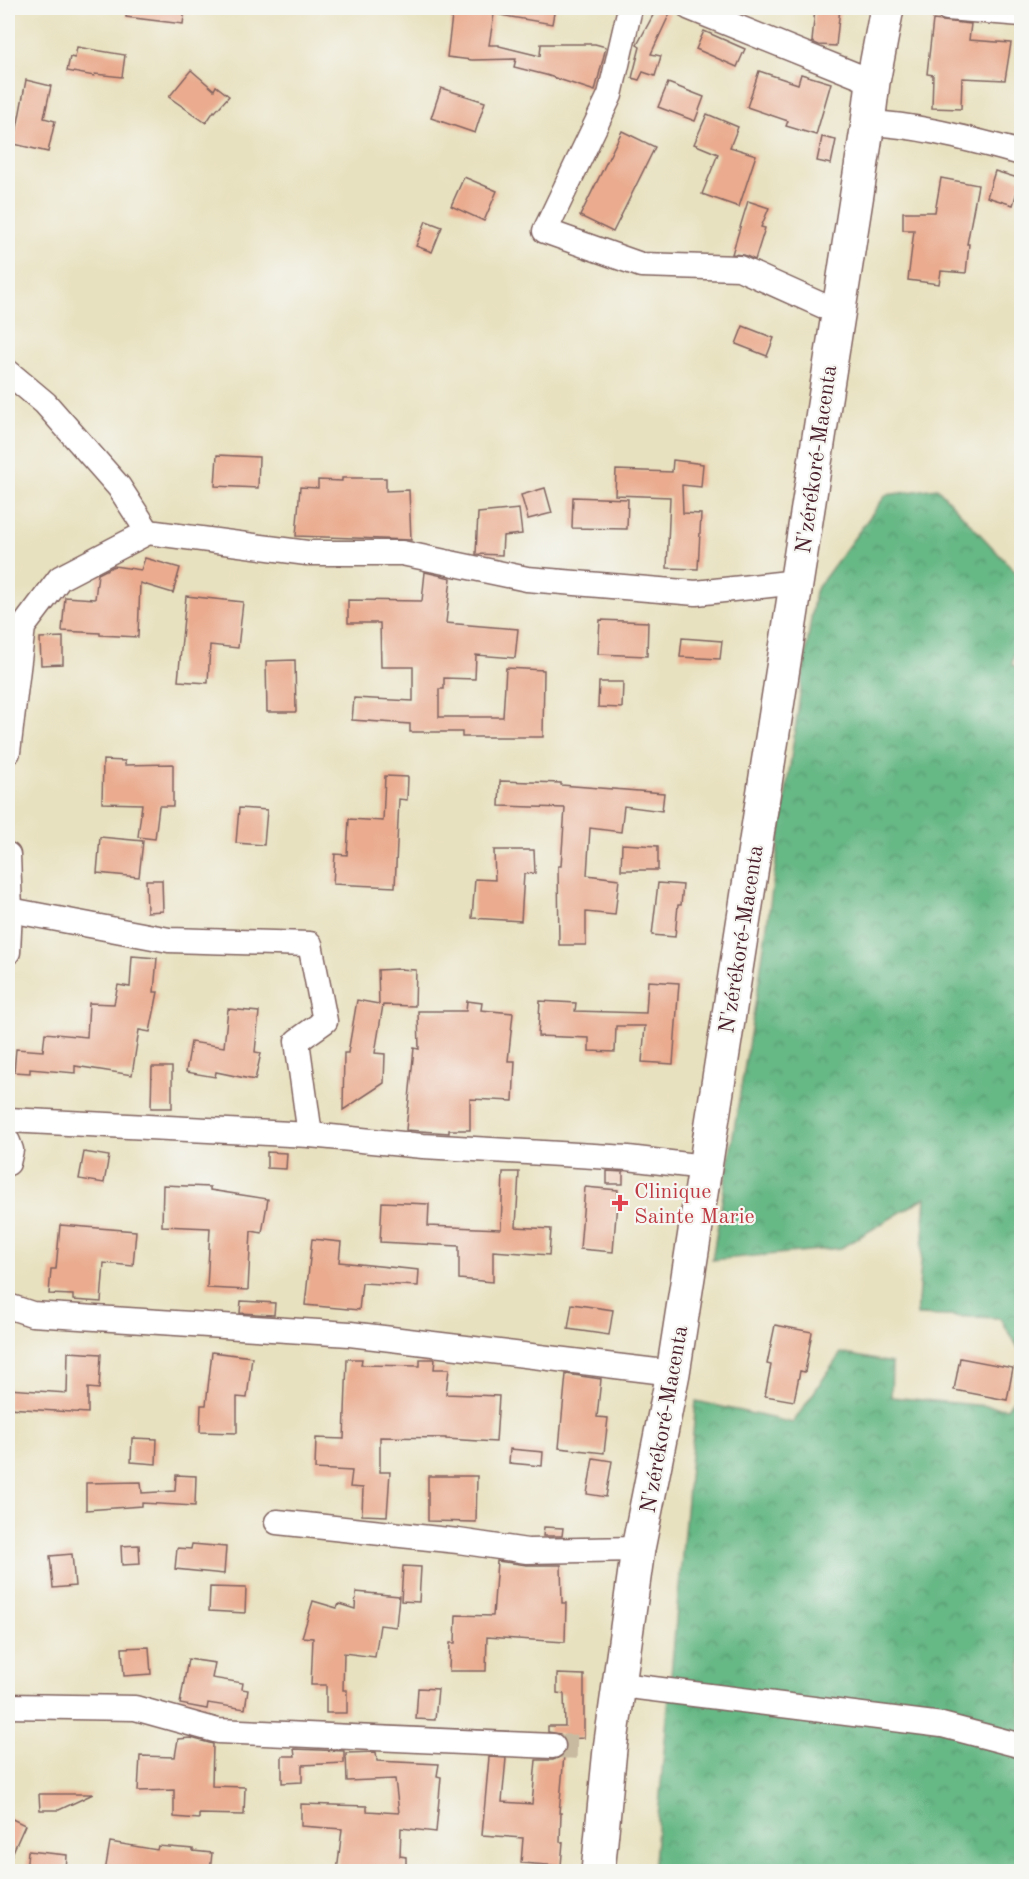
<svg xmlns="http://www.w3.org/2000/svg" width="1029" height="1879" font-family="'Old Standard TT',serif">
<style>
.forest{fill:url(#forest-crowns);stroke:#586c58;stroke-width:1.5}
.building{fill:#eaab8e}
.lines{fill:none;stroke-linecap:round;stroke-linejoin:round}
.minor-tunnel{stroke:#c8baa1;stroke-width:24;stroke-dasharray:24 12;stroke-linecap:butt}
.minor-casing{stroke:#81635f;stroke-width:27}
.highway-casing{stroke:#81635f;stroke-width:36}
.minor{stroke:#fff;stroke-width:24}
.highway{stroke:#fff;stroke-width:33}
.health-dot{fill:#e0444e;stroke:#f6f6f2;stroke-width:2}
.labels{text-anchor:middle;stroke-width:4.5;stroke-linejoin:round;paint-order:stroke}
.street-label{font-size:22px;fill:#4a1f2b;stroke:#f6f6f2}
.health-label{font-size:22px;fill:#be3a42;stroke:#f6f6f2;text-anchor:start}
</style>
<defs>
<pattern id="forest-crowns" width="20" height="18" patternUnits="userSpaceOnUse" patternTransform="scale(1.5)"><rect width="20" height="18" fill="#66b885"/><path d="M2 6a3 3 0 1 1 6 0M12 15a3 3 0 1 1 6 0" fill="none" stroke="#56956d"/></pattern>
</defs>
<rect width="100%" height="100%" fill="#f6f6f2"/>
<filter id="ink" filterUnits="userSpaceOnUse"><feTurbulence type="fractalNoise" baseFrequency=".0167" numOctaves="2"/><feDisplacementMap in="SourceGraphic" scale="12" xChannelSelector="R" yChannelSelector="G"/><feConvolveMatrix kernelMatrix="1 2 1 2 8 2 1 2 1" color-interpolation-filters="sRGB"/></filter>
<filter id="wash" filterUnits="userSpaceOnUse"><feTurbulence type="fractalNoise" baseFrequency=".008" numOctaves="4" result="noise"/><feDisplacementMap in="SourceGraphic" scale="24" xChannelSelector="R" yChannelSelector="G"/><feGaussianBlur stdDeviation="1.35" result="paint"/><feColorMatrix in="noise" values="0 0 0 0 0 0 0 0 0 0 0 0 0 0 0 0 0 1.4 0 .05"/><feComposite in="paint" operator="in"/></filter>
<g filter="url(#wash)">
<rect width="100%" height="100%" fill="#e8e1bf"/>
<g class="forest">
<path d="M937,488L1021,578V614L1012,665L1022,671L1021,1352L1000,1318L917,1315L926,1197L841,1248L712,1260L759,981L815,591L886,495Z"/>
<path d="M841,1353L892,1363L891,1397L1007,1408L1021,1390V1871L653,1872L696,1401L793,1423Z"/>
</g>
<g id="blocks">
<g class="building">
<path d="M127,8H185L183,24L126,17Z"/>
<path d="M453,8H495L489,45H499V46L540,56L541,44H595L606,47L595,91L546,75L514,67L516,59L472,60L447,57Z"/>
<path d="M501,8H555L552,24L500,15Z"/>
<path d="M657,8L670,13L651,54L661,56L655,76L643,72L639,80L632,78L640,47L637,45Z"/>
<path d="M815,8H840L836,46L819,45L812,42Z"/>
<path d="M933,20L971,24L969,40L1011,43L1005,80L962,78L961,109L932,108L933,75L927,74Z"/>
<path d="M704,31L745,49L737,67L696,49Z"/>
<path d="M77,47L125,55L122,77L95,74L94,76L67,71L70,57L75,58Z"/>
<path d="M191,70L214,90L216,86L229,96L215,112L214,111L206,123L169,97Z"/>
<path d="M759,71L798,84L801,74L831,83L816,135L786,126L788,121L747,107Z"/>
<path d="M26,80L51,86L44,118L55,121L48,152L14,144Z"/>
<path d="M668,83L704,97L695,121L658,107Z"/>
<path d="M441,88L485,102L475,133L431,118Z"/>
<path d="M707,114L738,127L730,147L756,155L739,207L702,194L718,154L694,144Z"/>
<path d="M622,131L655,147L613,232L580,216Z"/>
<path d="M822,137L836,140L831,164L817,161Z"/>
<path d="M995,171L1021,179L1013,205L987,197Z"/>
<path d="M464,177L497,191L484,221L451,206Z"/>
<path d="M941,178L978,185L967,244H969L966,273L941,271L939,284L908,280L914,230H903V212H935Z"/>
<path d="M748,201L769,208L761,227L765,228L755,260L744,255L732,254Z"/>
<path d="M426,221L442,227L432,252L416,246Z"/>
<path d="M743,326L774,338L767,356L736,344Z"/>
<path d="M217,455L259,457L258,488L215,486Z"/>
<path d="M673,460L703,464L701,487L682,485L683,513L701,514L698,569L667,568L670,497L615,495L616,470L672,472Z"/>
<path d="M342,478H386V491L409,490L411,540L296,536L300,487L318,488V480L342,481Z"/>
<path d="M545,488L552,513L528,519L521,495Z"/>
<path d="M573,497L628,499L627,529L572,528Z"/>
<path d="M519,509L522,534L503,536L502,555L476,554L478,513Z"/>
<path d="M145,558L180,568L173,593L140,583L138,637L100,635V633L62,631L65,597L95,599L98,574L114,566L141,570Z"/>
<path d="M425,572L451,578L446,623L518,629L515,658L476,655L475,679L444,678V689H439V717H503L506,668L544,670L543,737H462V732H410V724L352,720L354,698L413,701V667H381L380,623H348V600L422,601Z"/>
<path d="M186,596L243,602L238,648L210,645L208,683L178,681Z"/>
<path d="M600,620L648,622L647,656L598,654Z"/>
<path d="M63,637V664L41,665L40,638Z"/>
<path d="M682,638L722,641L720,659L680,657Z"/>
<path d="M295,660L296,712H267L266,661Z"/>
<path d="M599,682H623L622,708L598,707Z"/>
<path d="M103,760L125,761V765L173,764V806H159L155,839L138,837L142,804L102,803Z"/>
<path d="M385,776L408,777L407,800L399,799L395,887L333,884L335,854L347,855L349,819L383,821Z"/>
<path d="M500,781L561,783V785L664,793L662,811L624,806L621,832L590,828L587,875L619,879L615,915L586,912V945H559L558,866H561L565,808L499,806Z"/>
<path d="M239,808L267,810L264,845L236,843Z"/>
<path d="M100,837L143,841L139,877L97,873Z"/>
<path d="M622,844L658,846V870H621Z"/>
<path d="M494,850H534L535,873L524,874L521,921L472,918L475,879L495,880Z"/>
<path d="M146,880H162L163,911L147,912Z"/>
<path d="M658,883L683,885L681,905H678L675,937L652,935Z"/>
<path d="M132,956L157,958L154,992H158L150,1032L139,1030L132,1075L75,1066V1073L30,1069V1073L14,1072L16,1049L43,1051L45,1033L87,1037L89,1003L114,1004L118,985L130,987Z"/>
<path d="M397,969L416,970L415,1006L383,1005L375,1053L385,1054L384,1083L343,1110L344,1053H348L357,1000L379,1004L378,970Z"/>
<path d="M648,981L679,983L673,1064L642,1062L645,1026H616L615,1052L589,1051V1038L538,1036L540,1001L576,1003L575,1011L646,1013Z"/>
<path d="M467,1001L482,1003L481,1010L513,1013L508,1061H515L513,1101L470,1099V1130H449V1133L406,1130L414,1048L419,1049L418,1011H466Z"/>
<path d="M228,1009L259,1012L255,1052L261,1053L255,1080L216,1072L215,1077L186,1072L191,1042L224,1047Z"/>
<path d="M152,1067H172V1108H151Z"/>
<path d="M84,1152L109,1156L104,1183L79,1179Z"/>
<path d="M267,1152L287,1153L286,1169L267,1168Z"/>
<path d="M607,1171L623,1172V1184H607Z"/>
<path d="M503,1172H519L516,1227L551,1229L549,1255L493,1251V1282L459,1279V1246L380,1242L382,1202L429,1204L428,1226L501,1229Z"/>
<path d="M163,1185L210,1187V1190L268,1199L262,1233L251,1231L248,1290L207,1288L210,1228L162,1226Z"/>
<path d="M585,1187L618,1190L613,1252L580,1249Z"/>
<path d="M60,1225L136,1231L133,1266L104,1263L101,1302L73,1300V1295L49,1294L51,1269H56Z"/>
<path d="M312,1239L341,1242L339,1262L419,1270L418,1286L362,1283L359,1310L305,1305Z"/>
<path d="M241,1301L275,1303L274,1315L240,1313Z"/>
<path d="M572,1304L613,1310L609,1335L568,1329Z"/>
<path d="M775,1325L812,1332L805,1372L800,1371L794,1401L765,1396L771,1365L767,1364Z"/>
<path d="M68,1352L101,1354L99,1389L88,1388V1413L8,1408V1389L67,1393Z"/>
<path d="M212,1352L252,1357L247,1398L237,1397V1433L200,1432L201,1405H206Z"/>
<path d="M960,1358L1013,1368L1007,1400L954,1390Z"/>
<path d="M347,1359H362L361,1365L420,1366V1359H435L434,1369H449L446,1394L499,1396L496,1442L446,1439V1438L380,1437V1472H390L387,1516L362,1515L363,1488L350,1487L352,1471L315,1469L316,1438L344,1439Z"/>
<path d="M566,1374L601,1379L597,1417L608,1418L604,1453L559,1448Z"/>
<path d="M132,1438L157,1439L156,1464L131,1462Z"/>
<path d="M510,1449L543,1452L542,1466L509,1463Z"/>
<path d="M593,1458L612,1461L606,1497L587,1494Z"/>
<path d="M176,1475L196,1476L195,1506L142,1503V1506L86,1510V1483L141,1482L142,1493L175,1491Z"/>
<path d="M428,1476H477L476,1522L428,1521Z"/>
<path d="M544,1527L563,1528L562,1536H543Z"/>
<path d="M192,1544L226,1547L224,1574L175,1569L177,1548L191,1549Z"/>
<path d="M139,1545L140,1564L122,1565L121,1546Z"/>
<path d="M72,1554L75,1586L53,1588L50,1556Z"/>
<path d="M497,1561L527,1565H561L562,1603H566L565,1642L487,1637L486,1671H449L450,1643H455L456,1615L493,1616Z"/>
<path d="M403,1566L421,1567L419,1602L401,1601Z"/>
<path d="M210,1587L246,1588L245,1613L209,1611Z"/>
<path d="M356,1592L399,1596L396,1627L380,1625L375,1657L344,1653L343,1690H347V1713H326V1685H311L313,1638L302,1637L313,1601L337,1608L339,1604L355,1609Z"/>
<path d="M149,1647L151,1674L124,1676L122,1648Z"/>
<path d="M188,1659L215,1663L212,1678L243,1683L242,1689L248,1690L245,1709L208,1703L207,1709L180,1704Z"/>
<path d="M557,1674L584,1675V1738L565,1739L560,1734L548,1732V1726H565L564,1694L557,1693Z"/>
<path d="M418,1688L438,1689L435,1720L416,1719Z"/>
<path d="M191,1738L213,1744L212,1786L245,1787L244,1815L199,1814V1819L174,1817V1790L138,1791L140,1756L175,1757L178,1739Z"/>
<path d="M294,1749L344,1751V1763L302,1765V1782L282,1783V1756H295Z"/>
<path d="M376,1752L377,1761L439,1764L437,1776L441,1777L436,1832L401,1828L400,1856L406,1857V1872H337L342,1829L301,1826V1804L367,1806V1811L399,1813L395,1779L347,1781L346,1753Z"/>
<path d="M564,1755L559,1813H561L560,1842H563L561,1866L521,1863L523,1838L482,1835L489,1757L506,1758L502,1802L532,1804L536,1760H553Z"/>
<path d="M39,1794H93L59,1810H40Z"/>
<path d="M8,1817L25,1825L8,1863Z"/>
<path d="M110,1842L157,1850L158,1846L193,1849V1851L212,1853L210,1872H177L134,1868L133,1872H105Z"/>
<path d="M28,1851L67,1855L66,1872H26Z"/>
</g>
</g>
</g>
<g filter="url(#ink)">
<use href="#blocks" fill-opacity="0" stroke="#81635f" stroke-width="1.5"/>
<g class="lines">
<path class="minor-tunnel" d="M553,1746L588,1747"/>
<defs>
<g id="minor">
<path d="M630,8L610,95L545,231L641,265L739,268L837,312"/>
<path d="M690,8L873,82"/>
<path d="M947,8L1022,14"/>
<path d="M868,123C920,125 971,140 1022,153"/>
<path d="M8,372L45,403L119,487L148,532"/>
<path d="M8,752L23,627L60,578L148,532L307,553H402L527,579L696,593L797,582"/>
<path d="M8,855L10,910L8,952"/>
<path d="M10,910L169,940L310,944L325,1021L297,1041L310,1135"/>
<path d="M8,1120L310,1135L423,1146L628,1158L704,1167"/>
<path d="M8,1142L11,1150L8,1163"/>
<path d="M8,1306L32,1314L350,1334L673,1373"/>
<path d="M277,1522L458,1541L527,1551L638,1549"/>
<path d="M621,1685L942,1725L1022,1746"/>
<path d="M8,1706L135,1708L218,1731L553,1746"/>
</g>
<path id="highway" d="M598,1872L610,1749L638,1549L673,1373L868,123L873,82L887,8"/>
</defs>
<use href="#minor" class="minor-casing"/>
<use href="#highway" class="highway-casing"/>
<use href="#minor" class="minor"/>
<use href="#highway" class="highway"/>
</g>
</g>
<path class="health-dot" d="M617 1194h6v6h6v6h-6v6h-6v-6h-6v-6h6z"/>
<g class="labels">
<g class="street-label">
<text transform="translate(815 459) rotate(-82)" y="8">N'zérékoré-Macenta</text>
<text transform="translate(740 939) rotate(-81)" y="8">N'zérékoré-Macenta</text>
<text transform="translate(663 1419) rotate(-80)" y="8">N'zérékoré-Macenta</text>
</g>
<g class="health-label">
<text x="634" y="1198">Clinique<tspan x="634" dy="25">Sainte Marie</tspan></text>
</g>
</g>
<rect width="1029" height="1879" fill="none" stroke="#f6f6f2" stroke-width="30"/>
</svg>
